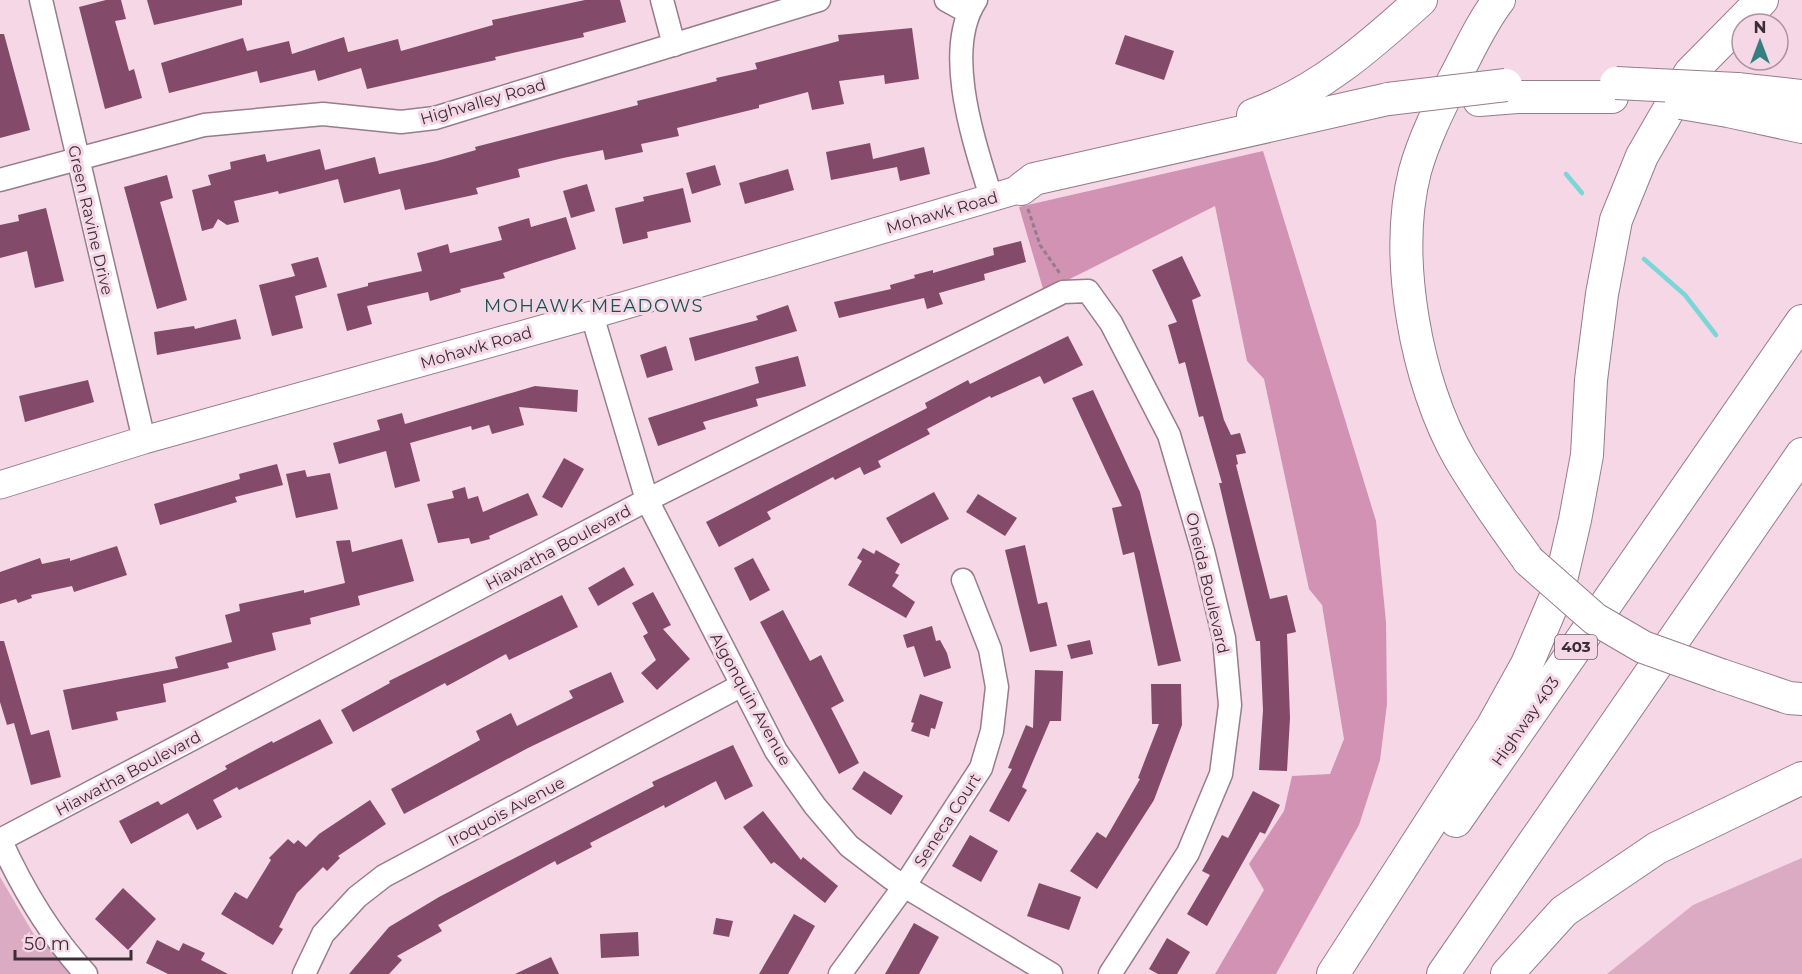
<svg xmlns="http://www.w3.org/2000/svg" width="1802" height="974" font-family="Montserrat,sans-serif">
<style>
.green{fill:#dbaac3}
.forest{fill:#d192b4}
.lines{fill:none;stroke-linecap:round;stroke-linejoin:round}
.stream{stroke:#7bd6d8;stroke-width:4.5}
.building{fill:#834a6a}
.minor-casing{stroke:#977d8a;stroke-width:25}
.major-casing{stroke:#977d8a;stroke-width:29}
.highway-casing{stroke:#977d8a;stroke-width:34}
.path{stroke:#937e88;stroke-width:3;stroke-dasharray:4.5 3;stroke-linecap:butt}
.minor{stroke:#fff;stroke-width:22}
.major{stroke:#fff;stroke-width:27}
.highway{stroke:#fff;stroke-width:32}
.highway-bridge-casing{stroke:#977d8a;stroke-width:34;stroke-linecap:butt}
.highway-bridge{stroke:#fff;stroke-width:32}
.labels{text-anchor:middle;stroke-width:6;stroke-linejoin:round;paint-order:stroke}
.shield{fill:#f5d7e6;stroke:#726169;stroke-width:1.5}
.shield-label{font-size:15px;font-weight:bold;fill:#3a2e34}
.street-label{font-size:16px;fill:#3a2e34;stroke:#f5d7e6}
.neighbourhood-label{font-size:18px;letter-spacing:1.5px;fill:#155253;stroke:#f5d7e6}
</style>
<rect width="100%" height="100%" fill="#f5d7e6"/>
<g class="green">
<path d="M1802,858V974H1607L1693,905Z"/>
<path d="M0,877L33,933L77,974H0Z"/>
</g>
<path class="forest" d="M1263,151L1376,521L1386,622L1387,704L1380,760L1359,825L1276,974H1215L1264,890L1249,864L1284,811L1292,776L1330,774L1344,739L1322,605L1309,589L1264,379L1247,361L1215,206L1044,292L1019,207Z"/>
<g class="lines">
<g class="stream">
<path d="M1566,174L1582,193"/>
<path d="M1644,259L1685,295L1716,335"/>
</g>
</g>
<g class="building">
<path d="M106,0H121L126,19L115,21L129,71L134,69L142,98L105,109L79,7Z"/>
<path d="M147,0H242V5L154,25Z"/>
<path d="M585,0H620L626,22L583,33L584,37L495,57L496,60L367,89L361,68L318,81L315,70L260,83L257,71L169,93L161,63L243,38L247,51L289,41L292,54L344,37L348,52L398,39L401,51L493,25L492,20Z"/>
<path d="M912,28L919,79L885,84L884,75L839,81L844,104L812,110L808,92L759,105V108L677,128L679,136L641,144L643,152L605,160L603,150L563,158L518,169L520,177L476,188L478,194L405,210L400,189L344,203L338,179L279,194L278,191L234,201L239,222L227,225L218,219L213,228L202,231L192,190L211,185L208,175L231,169L230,162L265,154L267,162L320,149L325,170L375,157L379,174L437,161L476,150L475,147L638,105L637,101L717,81L716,78L757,69L755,63L839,41L838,35Z"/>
<path d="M0,34H4L30,130L0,138Z"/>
<path d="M1125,35L1174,51L1164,80L1115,64Z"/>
<path d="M870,143L873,159L924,147L930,174L900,181L897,167L831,180L826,152Z"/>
<path d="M715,165L721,185L692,194L686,173Z"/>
<path d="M788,169L794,190L745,204L739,183Z"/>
<path d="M167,175L173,198L160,202L187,300L157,309L124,187Z"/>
<path d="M587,184L595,211L571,218L563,191Z"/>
<path d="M683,188L691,222L647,232L648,238L623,244L615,208L644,201L643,197Z"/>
<path d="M46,208L64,281L35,288L27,251L0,258V225L19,221L18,215Z"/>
<path d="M566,217L576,249L503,273L505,278L460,289L461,292L430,301L428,292L367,306L372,324L347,331L337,294L368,286V283L422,271L417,253L448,244L450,253L502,240L498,227L529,218L531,227Z"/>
<path d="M1021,241L1026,262L984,274L985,280L939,293L943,304L927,309L924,298L839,318L834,302L891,289L890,285L915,278L914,275L933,270V273L994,255L993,248Z"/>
<path d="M1182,256L1201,296L1192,300L1224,420L1231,435L1240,433L1246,453L1236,455L1238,464L1236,465L1270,599L1287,595L1296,632L1287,634L1290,718L1287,771L1259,770L1263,710L1260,641H1256L1219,483H1222L1203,416L1199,417L1185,362L1179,364L1168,325L1177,322L1152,270Z"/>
<path d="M318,257L327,287L295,296L303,328L272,336L259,285L295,276L291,264Z"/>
<path d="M788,305L797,331L695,361L689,338L758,320L756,316Z"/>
<path d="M236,319L241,339L157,355L154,332L194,326L195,329Z"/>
<path d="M1068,336L1083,365L1044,384L1040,376L991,398L990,396L927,429L930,434L878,461L881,467L864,475L860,467L835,480L833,477L767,512L771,519L719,547L706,522L927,408L925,403L968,380L970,384Z"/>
<path d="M666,346L673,370L647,378L640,355Z"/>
<path d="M798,356L806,386L756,399L758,406L703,422L706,429L658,446L648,418L759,383L755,367Z"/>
<path d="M88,380L94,402L25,422L19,396Z"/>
<path d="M535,386L578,390L577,412L519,407L524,425L492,434L489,425L472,430L471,426L410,443L420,481L395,488L386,451L339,464L333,443L380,430L377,420L402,413L405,424Z"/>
<path d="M1093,390L1140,492L1181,661L1158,666L1134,552L1123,555L1112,508L1122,506L1072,398Z"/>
<path d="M564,458L584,469L562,508L542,497Z"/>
<path d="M277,464L283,485L235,497L237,502L160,525L154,504L240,479L239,474Z"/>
<path d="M305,470L307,477L330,473L338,509L296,518L286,474Z"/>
<path d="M465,487L468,499L478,496L483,512L528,493L538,515L489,536L490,539L471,544L469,538L438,543L427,504L454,498L452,491Z"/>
<path d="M934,492L949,519L901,544L886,518Z"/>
<path d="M978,494L1017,518L1005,536L966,512Z"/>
<path d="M402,539L414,581L358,596L360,605L310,618L311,624L272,633L276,650L227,663L229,668L163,684L166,702L116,712L118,720L72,730L63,690L178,668L175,657L232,642L225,615L240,611L239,604L304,590V593L345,583L336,541L350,540L352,552Z"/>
<path d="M1025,545L1038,604L1047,602L1057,646L1030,652L1005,550Z"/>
<path d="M117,546L127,575L74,592L72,586L31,595L32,598L18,603L16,599L0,604V572L40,558L42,564L70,558V561Z"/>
<path d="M863,548L874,554L876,550L900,564L895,573L899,575L892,586L915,602L906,618L848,585L862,561L857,558Z"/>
<path d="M753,558L770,590L750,601L734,568Z"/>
<path d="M624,567L634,585L598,606L588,588Z"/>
<path d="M653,592L671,625L663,629L690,659L657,690L641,673L656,660L643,636L648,633L632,603Z"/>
<path d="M562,595L578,627L509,660L506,654L447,686L445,683L353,732L341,710L390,683L389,681Z"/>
<path d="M783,610L810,661L821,655L844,701L831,708L859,763L839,774L760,622Z"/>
<path d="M932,626L936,641L940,640L947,653L951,668L924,677L914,646L907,648L903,635Z"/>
<path d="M1090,640L1093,654L1071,659L1067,645Z"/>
<path d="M0,641H4L31,735L49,730L61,777L31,785L14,723L7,725L0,702Z"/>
<path d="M1035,670L1063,671L1061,721H1050L1022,787L1027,790L1009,822L989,811L1012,769L1008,768L1026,725L1033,728Z"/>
<path d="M611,672L624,702L528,748L404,814L391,789L480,740L476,731L511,713L517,726L573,698L569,691Z"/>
<path d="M1151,684H1181L1182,725L1154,800L1097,889L1070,871L1097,832L1106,838L1140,779L1138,778L1159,724H1152Z"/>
<path d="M920,694L943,702L935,729L931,728L929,737L911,731L914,723L911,722Z"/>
<path d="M320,719L333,743L239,790L237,787L213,800L222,817L197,830L188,813L131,844L119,821L158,801L161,805L227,769L225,766L272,741L273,743Z"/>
<path d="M733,745L753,786L725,800L716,781L665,808L664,805L590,843L592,847L557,865L555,861L438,925L442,931L397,956L402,960L389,974H349L389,927L439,897L654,786L652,782Z"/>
<path d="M864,771L903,796L891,815L852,789Z"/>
<path d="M1253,791L1280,805L1265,834L1260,832L1207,926L1187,914L1210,875L1202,871L1222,835L1228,838Z"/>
<path d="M370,800L386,824L338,856L340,858L327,871L323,867L297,893L279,927L283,929L273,945L221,914L235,892L247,899L271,860L269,858L288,839L294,844L298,840L306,847L319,834Z"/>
<path d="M763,811L801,860L803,857L838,886L825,903L774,862L771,864L743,827Z"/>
<path d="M970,835L998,851L981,882L952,866Z"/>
<path d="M1039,883L1081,897L1069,930L1027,916Z"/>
<path d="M123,888L156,919L128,950L95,919Z"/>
<path d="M794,914L815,926L788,974H759Z"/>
<path d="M716,918L733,921L729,937L713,934Z"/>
<path d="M914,923L939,937L919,974H885Z"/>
<path d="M638,932L639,956L601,958L600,934Z"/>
<path d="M1167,938L1190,952L1177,974H1158L1149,969Z"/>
<path d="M157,940L179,951L183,943L205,953L201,960L228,974H168L146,963Z"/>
<path d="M551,957L559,974H515Z"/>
</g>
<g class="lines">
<defs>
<g id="minor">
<path d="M41,0L144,440"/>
<path d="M662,0L674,45"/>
<path d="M946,0L968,12"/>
<path d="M976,0C942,51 975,144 991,197"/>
<path d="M0,180L204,125L323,114L401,122L435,118L819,0"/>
<path d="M592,315L647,500L776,751L815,806L849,846L891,878L1051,974"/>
<path d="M0,839C22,888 49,934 86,974"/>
<path d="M0,840L647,500L1063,292L1088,291L1111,323L1169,435L1203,551L1224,638L1230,705L1221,774L1188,853L1110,974"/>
<path d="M304,974L323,934L357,897L384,876L742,685"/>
<path d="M840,974L905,885L981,768L992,731L997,687L990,649L963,580"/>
</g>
<path id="major" d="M0,485L144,440L592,315L1021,189"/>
<g id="highway">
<path d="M1499,0C1481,23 1468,53 1454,79C1439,109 1424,139 1415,171C1393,257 1416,383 1460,459C1481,494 1505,528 1529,561"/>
<path d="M1737,89L1802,96"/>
<path d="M1479,100L1517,97H1612"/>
<path d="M1728,111L1802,127"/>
<path d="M1253,115C1318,92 1370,46 1421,0"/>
<path d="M1021,189L1034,179L1388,99"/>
<path d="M1721,675L1789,698L1802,699"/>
<path d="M1456,821L1802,321"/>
<path d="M1333,974L1492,727L1527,664L1559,589L1575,520L1587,455L1591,380L1602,294L1616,220L1642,156L1690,73L1762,0"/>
<path d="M1443,974L1802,454"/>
<path d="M1507,974L1564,911L1657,848L1802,778"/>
</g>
</defs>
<use href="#minor" class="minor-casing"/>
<use href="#major" class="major-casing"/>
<use href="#highway" class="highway-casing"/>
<path class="path" d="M1028,209L1040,245L1061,275"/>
<use href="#minor" class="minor"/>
<use href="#major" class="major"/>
<use href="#highway" class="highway"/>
<defs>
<g id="highway-bridge">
<path d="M1616,83L1737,89"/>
<path d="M1388,99L1506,85"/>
<path d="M1681,103L1728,111"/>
<path d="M1529,561L1595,619L1643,647L1721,675"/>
</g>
</defs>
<use href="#highway-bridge" class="highway-bridge-casing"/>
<use href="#highway-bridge" class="highway-bridge"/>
</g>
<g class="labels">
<rect class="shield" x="1555" y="635" width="42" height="24" rx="4.5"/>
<g class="shield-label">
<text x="1576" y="652">403</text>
</g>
<g class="street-label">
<text transform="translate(483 101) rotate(-16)" y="6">Highvalley Road</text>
<text transform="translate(942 212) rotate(-16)" y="6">Mohawk Road</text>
<text transform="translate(91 220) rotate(77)" y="6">Green Ravine Drive</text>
<text transform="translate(476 347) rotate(-16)" y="6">Mohawk Road</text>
<text transform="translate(558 547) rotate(-28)" y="6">Hiawatha Boulevard</text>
<text transform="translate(1208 583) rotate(77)" y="6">Oneida Boulevard</text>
<text transform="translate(751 699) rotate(61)" y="6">Algonquin Avenue</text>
<text transform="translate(1525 721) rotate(-55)" y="6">Highway 403</text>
<text transform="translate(128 773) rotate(-28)" y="6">Hiawatha Boulevard</text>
<text transform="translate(506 811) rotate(-28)" y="6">Iroquois Avenue</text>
<text transform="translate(947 820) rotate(-57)" y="6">Seneca Court</text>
</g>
<g class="neighbourhood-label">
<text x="594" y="312">MOHAWK MEADOWS</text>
</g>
</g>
<g transform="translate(1760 42)"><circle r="28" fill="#f5d7e6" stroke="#aa939f" stroke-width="1.5"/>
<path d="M0-4.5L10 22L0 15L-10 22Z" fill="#367f81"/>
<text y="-9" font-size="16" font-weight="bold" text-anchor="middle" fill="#3a2e34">N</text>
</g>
<path d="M15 950v9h116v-9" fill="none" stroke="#3a2e34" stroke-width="3"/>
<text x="24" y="950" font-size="18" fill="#3a2e34" stroke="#f5d7e6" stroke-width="4.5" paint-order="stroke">50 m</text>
</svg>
